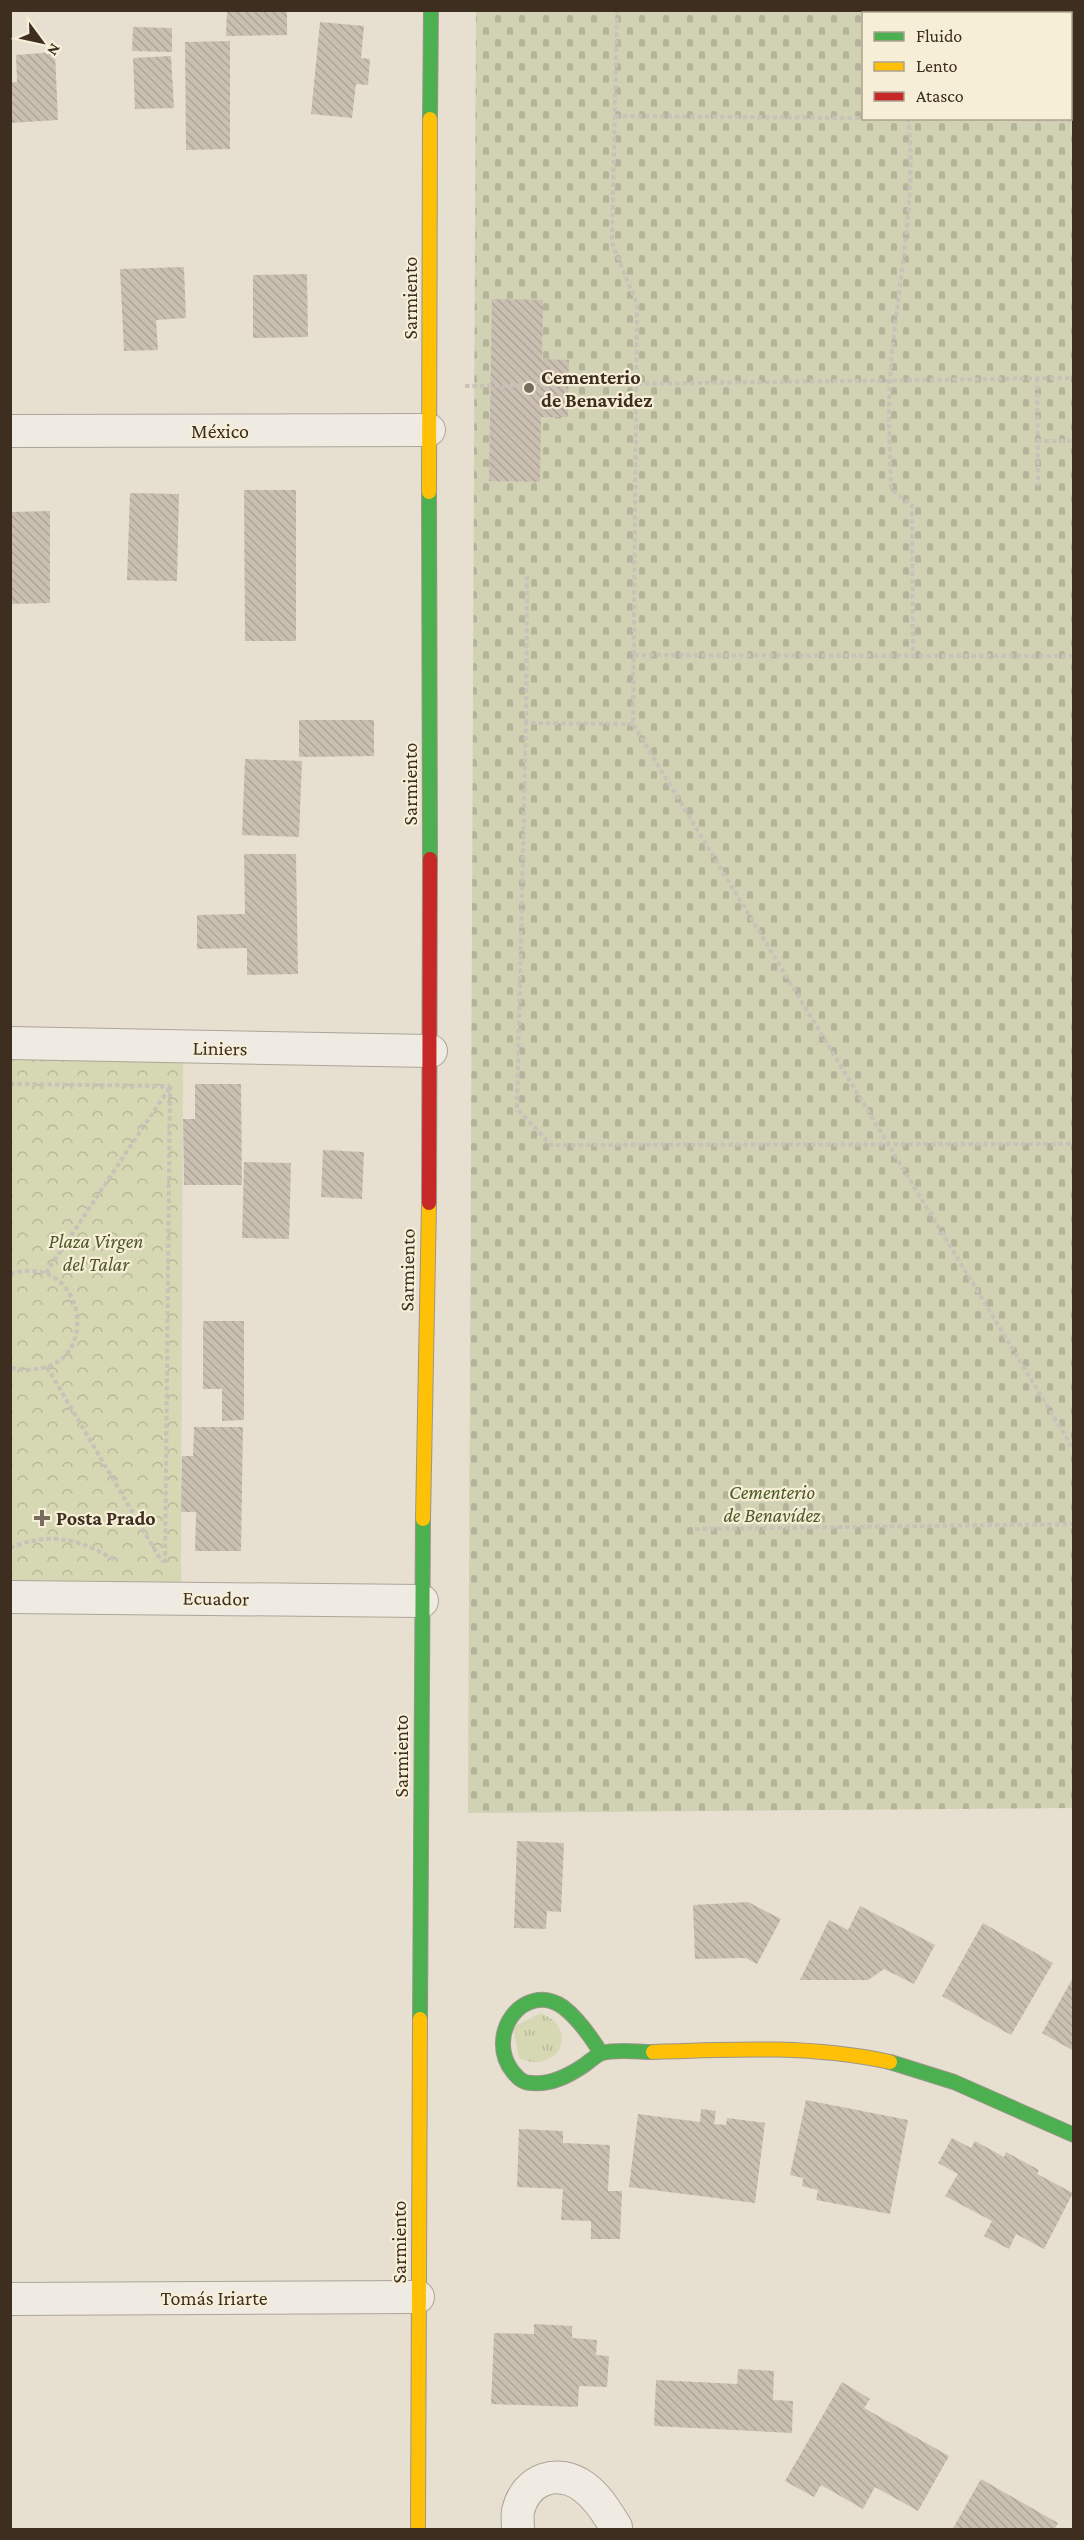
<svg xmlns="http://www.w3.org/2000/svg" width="1084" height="2540" font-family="'Crimson Pro',serif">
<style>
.grass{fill:url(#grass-tufts)}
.cemetery{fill:url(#cemetery-stones);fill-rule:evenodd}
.park{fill:url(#park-crowns)}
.building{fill:url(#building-back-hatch)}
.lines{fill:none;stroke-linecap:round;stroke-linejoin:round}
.street-casing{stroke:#ada599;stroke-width:34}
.fast-casing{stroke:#9c958a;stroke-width:16}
.slow-casing{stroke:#9c958a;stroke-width:16}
.jam-casing{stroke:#9c958a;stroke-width:16}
.path{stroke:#c8c2b9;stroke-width:4;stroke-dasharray:4.5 3;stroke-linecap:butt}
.street{stroke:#efebe3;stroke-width:32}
.fast{stroke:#4caf50;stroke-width:14}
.slow{stroke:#ffc107;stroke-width:14}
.jam{stroke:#c62828;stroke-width:14}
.poi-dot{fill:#786c5e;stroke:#f7eed8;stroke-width:2}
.labels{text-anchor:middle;stroke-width:4.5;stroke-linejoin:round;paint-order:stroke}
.street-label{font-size:20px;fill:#3d2e20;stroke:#f7eed8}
.poi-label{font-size:20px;font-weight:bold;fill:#3d2e20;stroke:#f7eed8;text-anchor:start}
.park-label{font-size:20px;font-style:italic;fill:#4d5a26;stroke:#f7eed8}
</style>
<defs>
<pattern id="grass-tufts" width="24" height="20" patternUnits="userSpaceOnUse" patternTransform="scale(1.5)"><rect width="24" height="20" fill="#d6d7b3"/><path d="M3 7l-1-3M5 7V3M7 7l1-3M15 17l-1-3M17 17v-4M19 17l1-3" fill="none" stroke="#b9b99a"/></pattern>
<pattern id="cemetery-stones" width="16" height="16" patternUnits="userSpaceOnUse" patternTransform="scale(1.5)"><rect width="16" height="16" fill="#d1d1b3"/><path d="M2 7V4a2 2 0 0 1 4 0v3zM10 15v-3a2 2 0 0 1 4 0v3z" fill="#b4b49a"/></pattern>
<pattern id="park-crowns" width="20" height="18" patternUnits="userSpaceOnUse" patternTransform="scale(1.5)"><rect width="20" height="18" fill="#d6d7b3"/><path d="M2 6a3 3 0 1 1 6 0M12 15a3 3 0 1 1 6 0" fill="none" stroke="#b9b99a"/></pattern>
<pattern id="building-back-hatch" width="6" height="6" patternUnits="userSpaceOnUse" patternTransform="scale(1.5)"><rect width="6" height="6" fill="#cbbfb2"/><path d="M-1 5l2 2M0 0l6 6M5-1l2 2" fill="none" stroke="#afa499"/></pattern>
</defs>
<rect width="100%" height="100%" fill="#e7e0d1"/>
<path class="grass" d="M541,2013C548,2017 556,2020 559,2028C571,2054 541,2070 519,2058L513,2027Z"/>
<path class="cemetery" d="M476,11H1073V1808L468,1813ZM864,14H1070V118H864Z"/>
<path class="park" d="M11,1043L183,1048L181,1597H11Z"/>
<g class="building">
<path d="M227,10H287V35L226,36Z"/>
<path d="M320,22L364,26L361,58L370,59L368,85L356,84L352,118L311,114Z"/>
<path d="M133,27L172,28V52L132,51Z"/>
<path d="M230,41V149L186,150L185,42Z"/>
<path d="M55,52L58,120L10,123V82H17L16,55Z"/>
<path d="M171,56L174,108L135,109L133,58Z"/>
<path d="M184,267L186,318L156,320L158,350L124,351L120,269Z"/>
<path d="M307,274L308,337L253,338V275Z"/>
<path d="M492,299L543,300L542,359L569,360L568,417H541L540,482L489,481Z"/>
<path d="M244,490H296V641H245Z"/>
<path d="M130,493L179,494L177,581L127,580Z"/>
<path d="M50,511V603L10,604V512Z"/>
<path d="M299,720H374V756L299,757Z"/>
<path d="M245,759L302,761L299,837L242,835Z"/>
<path d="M244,854H296L298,974L247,975V948L197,949V915L245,914Z"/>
<path d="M195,1084H241L242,1185H184L183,1119H195Z"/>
<path d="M323,1150L364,1152L362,1199L321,1197Z"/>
<path d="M244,1162L291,1163L289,1239L242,1238Z"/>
<path d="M203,1321H244V1420L222,1421V1389H203Z"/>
<path d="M194,1427H243L241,1551H195L196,1512H181L182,1456H193Z"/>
<path d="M517,1841L564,1843L561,1912L547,1911L546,1929L514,1928Z"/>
<path d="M748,1902L781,1919L757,1964L746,1958L695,1959L693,1905Z"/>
<path d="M860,1906L935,1945L914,1984L884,1969L868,1980H800L829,1920L848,1930Z"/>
<path d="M983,1923L1053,1963L1011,2035L942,1996Z"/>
<path d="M1074,1976V2051L1042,2033Z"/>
<path d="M806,2100L908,2120L890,2214L816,2200L818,2190L802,2186L803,2178L790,2175Z"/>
<path d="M701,2109L716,2111L714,2124L726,2125L727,2118L765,2123L755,2203L629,2187L638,2114L700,2122Z"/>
<path d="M519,2129L563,2131V2143L610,2145L608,2191H622L620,2239H591V2221L561,2220L563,2189L517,2187Z"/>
<path d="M952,2138L971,2148L975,2141L1004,2157L1006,2152L1039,2170L1037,2174L1073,2193L1044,2249L1016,2234L1009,2249L984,2236L992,2221L945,2196L958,2174L938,2163Z"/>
<path d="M534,2324L572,2326V2338L597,2340L596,2355L609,2356L607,2387L579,2386L578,2407L491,2404L494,2333L534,2334Z"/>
<path d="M738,2369L774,2371L773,2400L793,2401L792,2433L654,2426L656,2380L737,2384Z"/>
<path d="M842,2382L870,2399L864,2408L949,2456L918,2511L875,2487L863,2509L821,2485L814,2497L785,2481Z"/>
<path d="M981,2479L1058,2523L1054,2530H952Z"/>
</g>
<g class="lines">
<defs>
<g id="street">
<path d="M10,431L429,430"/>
<path d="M10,1043L431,1051"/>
<path d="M10,1597L422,1601"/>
<path d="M10,2299L418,2297"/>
<path d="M518,2530C518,2524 517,2516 518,2511C526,2478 558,2468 584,2487C598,2497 607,2513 616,2527"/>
</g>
<g id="fast">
<path d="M430,119L431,10"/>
<path d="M429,492L430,859"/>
<path d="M420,2019L423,1519"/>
<path d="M601,2053C591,2037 579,2019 563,2007C523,1980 484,2036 513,2072C519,2079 523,2083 532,2083C551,2085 568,2076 583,2066C589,2062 595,2056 602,2053C617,2049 637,2052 653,2052"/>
<path d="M890,2062L954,2082L1074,2135"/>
</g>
<g id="slow">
<path d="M429,492L430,119"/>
<path d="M423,1519L429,1203"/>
<path d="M653,2052C732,2049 812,2045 890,2062"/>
<path d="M418,2530L420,2019"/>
</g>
<path id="jam" d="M429,1203L430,859"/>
</defs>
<use href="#street" class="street-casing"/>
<use href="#fast" class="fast-casing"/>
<use href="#slow" class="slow-casing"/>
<use href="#jam" class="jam-casing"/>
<g class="path">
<path d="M617,10L612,243L637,304L633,724L1074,1450"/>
<path d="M895,14L896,10"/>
<path d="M615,116L864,118"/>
<path d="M908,118C918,203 895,294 890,379C888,415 890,453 891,489L912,505L913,656"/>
<path d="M955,118L1074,120"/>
<path d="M1037,378L1038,486"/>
<path d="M465,386L1074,378"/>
<path d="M1037,441H1074"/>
<path d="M634,655L1074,656"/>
<path d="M526,723L527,576"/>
<path d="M633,724L526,723L517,1109L551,1145L1074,1144"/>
<path d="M10,1084L170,1086"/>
<path d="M46,1273L170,1087"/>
<path d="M10,1274C83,1251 101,1357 42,1368C31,1370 21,1371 10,1367"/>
<path d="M47,1367L162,1562"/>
<path d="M695,1529L1074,1524"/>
<path d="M10,1548C50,1531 81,1539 116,1561"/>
<path d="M165,1563L170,1086"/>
</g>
<use href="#street" class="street"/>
<use href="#fast" class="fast"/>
<use href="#slow" class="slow"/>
<use href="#jam" class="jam"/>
</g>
<g class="poi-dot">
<circle cx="529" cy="388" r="6"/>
<path d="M39 1509h6v6h6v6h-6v6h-6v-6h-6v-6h6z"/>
</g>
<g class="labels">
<g class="street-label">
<text transform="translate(410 298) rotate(-90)" y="7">Sarmiento</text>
<text x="220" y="438">México</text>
<text transform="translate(410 784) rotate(-90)" y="7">Sarmiento</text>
<text transform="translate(220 1048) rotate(1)" y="7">Liniers</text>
<text transform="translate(407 1270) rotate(-89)" y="7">Sarmiento</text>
<text transform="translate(216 1598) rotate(1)" y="7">Ecuador</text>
<text transform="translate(401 1756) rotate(-90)" y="7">Sarmiento</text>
<text transform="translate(399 2242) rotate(-90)" y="7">Sarmiento</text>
<text x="214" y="2305">Tomás Iriarte</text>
</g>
<g class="poi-label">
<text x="541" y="384">Cementerio<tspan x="541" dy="23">de Benavidez</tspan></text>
<text x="56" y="1525">Posta Prado</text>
</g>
<g class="park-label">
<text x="96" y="1248">Plaza Virgen<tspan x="96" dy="23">del Talar</tspan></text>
<text x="772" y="1499">Cementerio<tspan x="772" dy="23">de Benavídez</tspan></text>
</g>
</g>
<rect width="1084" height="2540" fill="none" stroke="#3d2e20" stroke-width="24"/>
<rect x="862" y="12" width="210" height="108" fill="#f7eed8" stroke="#ada18e" stroke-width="1.5"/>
<rect x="874" y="32" width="30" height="9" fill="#4caf50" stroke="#ada18e" stroke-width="1.5"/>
<text x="916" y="42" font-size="18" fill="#3d2e20">Fluido</text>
<rect x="874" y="62" width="30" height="9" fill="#ffc107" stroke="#ada18e" stroke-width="1.5"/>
<text x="916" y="72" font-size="18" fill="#3d2e20">Lento</text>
<rect x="874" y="92" width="30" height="9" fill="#c62828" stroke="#ada18e" stroke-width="1.5"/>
<text x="916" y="102" font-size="18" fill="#3d2e20">Atasco</text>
<g transform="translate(42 42) rotate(123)" stroke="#f7eed8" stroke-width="4.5" paint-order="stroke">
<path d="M0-4.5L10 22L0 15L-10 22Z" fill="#3d2e20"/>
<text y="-9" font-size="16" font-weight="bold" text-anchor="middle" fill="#3d2e20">N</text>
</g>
</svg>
